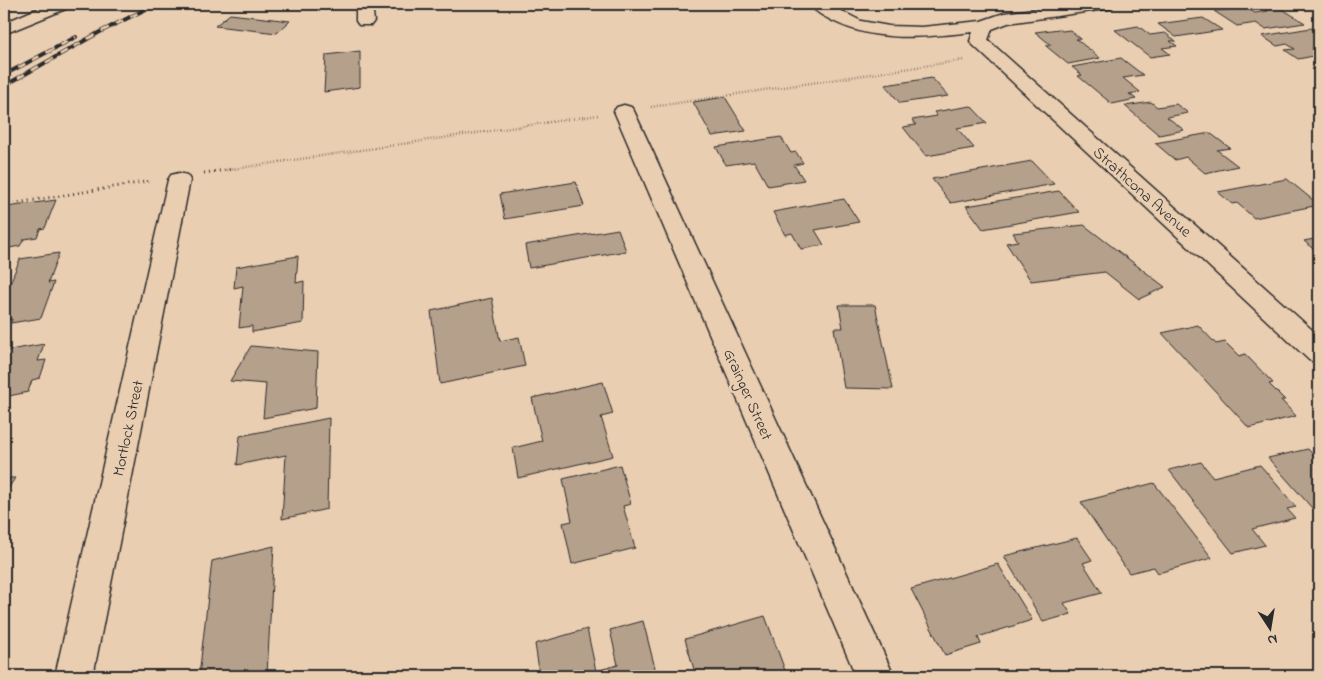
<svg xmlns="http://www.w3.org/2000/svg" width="1323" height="680" font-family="'Indie Flower',sans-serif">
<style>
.building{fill:#b5a08c;stroke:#2b2b2b}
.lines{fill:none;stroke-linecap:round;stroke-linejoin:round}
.minor-casing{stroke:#2b2b2b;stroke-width:3}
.path-far1{stroke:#2b2b2b;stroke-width:2.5;stroke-dasharray:0.5 2.5;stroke-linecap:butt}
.path{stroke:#2b2b2b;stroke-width:3;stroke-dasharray:1 4;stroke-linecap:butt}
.minor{fill:#eaceb1;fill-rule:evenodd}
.rail-casing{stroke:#2b2b2b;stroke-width:4}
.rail{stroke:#eaceb1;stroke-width:2.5;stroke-dasharray:8;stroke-linecap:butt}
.labels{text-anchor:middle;stroke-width:5;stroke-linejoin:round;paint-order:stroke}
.street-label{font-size:16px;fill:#2b2b2b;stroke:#eaceb1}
</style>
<rect width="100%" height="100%" fill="#eaceb1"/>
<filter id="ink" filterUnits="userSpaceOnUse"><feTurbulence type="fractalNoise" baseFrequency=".02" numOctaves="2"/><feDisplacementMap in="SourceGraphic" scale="10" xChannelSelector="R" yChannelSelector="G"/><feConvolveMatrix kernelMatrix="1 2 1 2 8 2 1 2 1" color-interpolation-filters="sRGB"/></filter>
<g filter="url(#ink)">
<g class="building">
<path d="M1274,4L1305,23L1265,29L1256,23L1237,26L1214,11L1247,8L1255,13L1268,11L1260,6Z"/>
<path d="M230,14L290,21L277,33L215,26Z"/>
<path d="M1203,18L1222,30L1176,37L1158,24Z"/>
<path d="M1138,26L1150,35L1165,33L1176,41H1170L1177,46L1162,48L1170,54L1150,57L1115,30Z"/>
<path d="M1311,28L1319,32V55L1298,59L1285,50L1295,49L1287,44L1277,46L1262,36Z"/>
<path d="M1059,29L1062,31L1070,30L1081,39H1076L1100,58L1068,64L1046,46L1051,45L1035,32Z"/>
<path d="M360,51V87L324,92L326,55Z"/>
<path d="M1121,58L1143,75L1123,78L1140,92L1129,94L1136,99L1112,104L1078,76L1082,75L1072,67Z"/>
<path d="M932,78L948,96L900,103L885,85Z"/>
<path d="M725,97L746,131L712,136L693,102Z"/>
<path d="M1151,102L1157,107L1176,104L1188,113L1167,117L1184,130L1159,135L1125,106Z"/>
<path d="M971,106L987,123L957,128L974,148L926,156L903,127L916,125L912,120L937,116L934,112Z"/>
<path d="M1210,133L1230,148L1217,150L1238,166L1205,173L1186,157L1175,160L1155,143Z"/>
<path d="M781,137L791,153L796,152L803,163L794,165L804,180L768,186L754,161L726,165L716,147Z"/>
<path d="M1032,161L1054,184L951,203L932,179Z"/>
<path d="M1287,179L1319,205L1254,218L1237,203L1232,204L1218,192Z"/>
<path d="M576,182L584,206L505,219L500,194Z"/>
<path d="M1059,191L1079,212L983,229L966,206Z"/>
<path d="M844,199L859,222L815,230L824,245L801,249L792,233L785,235L773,212Z"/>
<path d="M56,200L45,228L40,229L37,237L24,239L20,246L4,249V215L7,207Z"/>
<path d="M1084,225L1165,287L1139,299L1105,272L1031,281L1006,243L1018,241L1013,233Z"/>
<path d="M618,229L626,251L529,268L525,245Z"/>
<path d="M1319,238V254L1304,241Z"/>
<path d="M59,253L48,283L54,282L41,318L11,323L12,319L4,321V298L20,259Z"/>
<path d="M298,256L296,283L304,281L303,323L252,332V326L239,328L243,286L234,288L236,267Z"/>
<path d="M492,298L500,341L519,337L525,366L440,384L431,311Z"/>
<path d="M839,305H875L893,389L844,388L834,328H843Z"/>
<path d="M1198,325L1216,344L1225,342L1239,356L1245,354L1273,383L1269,384L1285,400H1281L1296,416L1249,428L1162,333Z"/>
<path d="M44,344L38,361L46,360L40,378L32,380L28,392L4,397V351Z"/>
<path d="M251,346L318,352L316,408L263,418L266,384L230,381Z"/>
<path d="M603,382L613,414L601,417L613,456L518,478L513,448L542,441L532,398Z"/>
<path d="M329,418L327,509L282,519L286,455L237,465L240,436Z"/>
<path d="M1308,449L1319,461V516L1268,458Z"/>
<path d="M1201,462L1213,477L1260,465L1296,507L1287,509L1295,518L1252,529L1265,545L1233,553L1169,470Z"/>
<path d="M620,465L631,504L623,506L635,548L572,564L563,523L572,521L563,479Z"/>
<path d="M4,478H15L4,495Z"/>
<path d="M1154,483L1212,558L1158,573L1154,567L1129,573L1081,502Z"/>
<path d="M1077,538L1092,560L1083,563L1102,593L1064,603L1071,614L1043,622L1004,556Z"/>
<path d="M274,546L267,675L199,676L212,561Z"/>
<path d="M998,564L1032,620L978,637L981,644L945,655L911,589Z"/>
<path d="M765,616L787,676H696L685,639Z"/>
<path d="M643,621L657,676H540L535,644L587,629L596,671L618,665L610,630Z"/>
</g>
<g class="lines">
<defs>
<g id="minor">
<path d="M48,4H71L68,8L4,34V23Z"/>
<path d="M356,4H372L374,21L371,25H359L356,21Z"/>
<path d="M809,4H828L861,21L889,26L922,27L981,21L1004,13L1070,4H1114L1112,8L1106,9L1008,23L992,29L988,40L1319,336V363L1309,360L973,45L970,41L973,32C926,37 878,43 835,22C825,17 816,13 809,4Z"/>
<path d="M624,105L631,107L634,111L894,676H856L614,111L617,107Z"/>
<path d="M179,173L187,175L190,180L93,676H55L168,180L171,175Z"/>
</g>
</defs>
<use href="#minor" class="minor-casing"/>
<g class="path-far1">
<path d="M651,107L964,60"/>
<path d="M226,170L598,115"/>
</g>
<g class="path">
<path d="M204,173L234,169"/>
<path d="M4,205L151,181"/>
</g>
<use href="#minor" class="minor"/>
<defs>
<g id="rail">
<path d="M4,75L76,37"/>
<path d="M4,86L100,32L156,4"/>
</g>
</defs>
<use href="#rail" class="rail-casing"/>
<use href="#rail" class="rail"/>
</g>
</g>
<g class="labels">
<g class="street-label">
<text transform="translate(1143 191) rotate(42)" y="6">Strathcona Avenue</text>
<text transform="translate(749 394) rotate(66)" y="6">Grainger Street</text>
<text transform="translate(127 428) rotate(-78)" y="6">Mortlock Street</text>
</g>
</g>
<rect width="1323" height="680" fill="none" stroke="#eaceb1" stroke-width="20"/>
<rect x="10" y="10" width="1303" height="660" fill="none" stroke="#2b2b2b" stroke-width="2" filter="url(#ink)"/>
<g transform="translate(1270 628) rotate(168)" stroke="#eaceb1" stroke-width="4" paint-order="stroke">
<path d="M0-4L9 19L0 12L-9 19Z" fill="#2b2b2b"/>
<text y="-8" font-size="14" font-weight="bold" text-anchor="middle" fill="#2b2b2b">N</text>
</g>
</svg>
